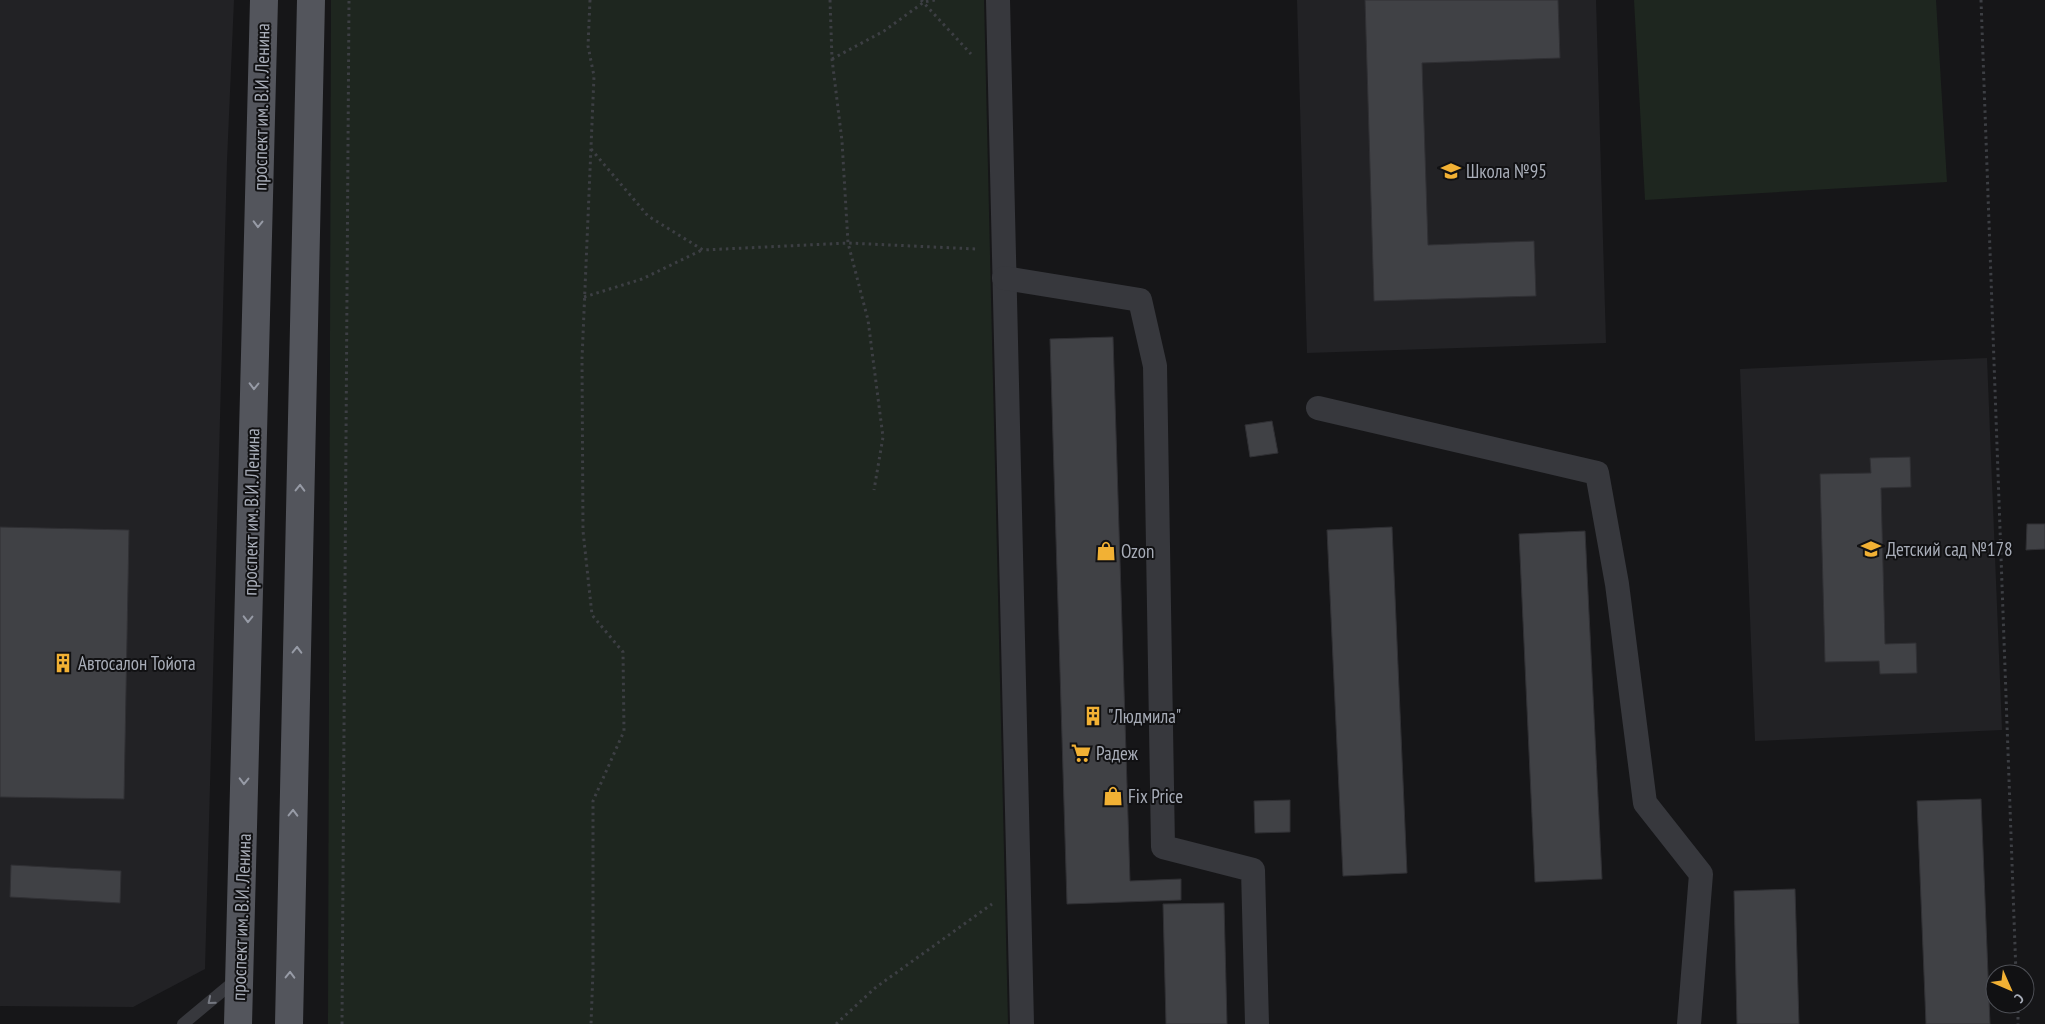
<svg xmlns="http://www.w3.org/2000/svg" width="2045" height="1024" font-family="'PT Sans Narrow',sans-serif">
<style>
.built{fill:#222225}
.green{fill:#1e261f}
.building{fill:#404145;stroke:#303034}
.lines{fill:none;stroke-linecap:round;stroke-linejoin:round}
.path{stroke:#3d3f44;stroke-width:3;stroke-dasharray:2.5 4;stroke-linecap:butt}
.lane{stroke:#37383d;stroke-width:12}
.street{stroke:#37383d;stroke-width:24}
.primary{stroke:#53555c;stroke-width:28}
.oneway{stroke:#979ba6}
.oneway2{stroke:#757881}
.labels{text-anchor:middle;stroke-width:4;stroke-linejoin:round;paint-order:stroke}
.street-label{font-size:19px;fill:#a8adb8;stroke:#111113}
.poi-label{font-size:19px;fill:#a8adb8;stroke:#111113;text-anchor:start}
</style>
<rect width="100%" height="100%" fill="#161618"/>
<g class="built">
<path d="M0,0H234L227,161L205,969L133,1007L0,1006Z"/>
<path d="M1297,0H1596L1606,343L1307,353Z"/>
<path d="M1987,358L2002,730L1755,741L1740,369Z"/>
</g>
<g class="green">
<path d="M331,0H984L1008,1024H328Z"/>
<path d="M1634,0H1936L1947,182L1645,200Z"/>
</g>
<g class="building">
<path d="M1365,0H1558L1560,58L1422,63L1428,245L1534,241L1536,296L1374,301Z"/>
<path d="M1113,337L1130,881L1181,879V900L1067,904L1050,339Z"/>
<path d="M1272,421L1278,453L1250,457L1245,425Z"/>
<path d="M1910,457L1911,487L1881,488L1885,644L1916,643L1917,673L1880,674L1879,661L1825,662L1820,474L1871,473L1870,458Z"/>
<path d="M2027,524H2045V549L2026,550Z"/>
<path d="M0,527L129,530L124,799L0,797Z"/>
<path d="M1392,527L1407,873L1343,876L1327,530Z"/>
<path d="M1585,531L1602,879L1535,882L1519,534Z"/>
<path d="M1981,799L1990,1024H1926L1917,801Z"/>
<path d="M1290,800V832L1255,833L1254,801Z"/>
<path d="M11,865L121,871L120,903L10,897Z"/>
<path d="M1795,889L1799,1024H1737L1734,891Z"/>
<path d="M1224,903L1227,1024H1166L1163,904Z"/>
</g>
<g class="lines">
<g class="path">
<path d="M590,0L588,46L594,76L582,359L583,531L592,615L623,652L624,731L593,801V971L591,1024"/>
<path d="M830,0L832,59L842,141L848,243L868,320L883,437L874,490"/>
<path d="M921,0L971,54"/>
<path d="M1981,0L2016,974"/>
<path d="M832,59L884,31L924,2L935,0"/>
<path d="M591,149L648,216L703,250L848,243L976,249"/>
<path d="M584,297L642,279L702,250"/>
<path d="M2018,1004V1024"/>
<path d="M342,1024L349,0"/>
<path d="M836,1024L875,988L992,904"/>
</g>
<path class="lane" d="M183,1024L237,979"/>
<g class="street">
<path d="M998,0L1022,1024"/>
<path d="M1004,278L1140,300L1155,366L1163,847L1253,870L1257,1024"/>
<path d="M1318,408L1597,473L1617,584L1645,803L1701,874L1689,1024"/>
</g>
<g class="primary">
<path d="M238,1024L264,0"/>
<path d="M289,1024L311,0"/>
</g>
</g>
<defs><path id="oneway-chevron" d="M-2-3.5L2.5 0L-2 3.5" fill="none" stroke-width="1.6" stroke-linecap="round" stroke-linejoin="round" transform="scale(1.25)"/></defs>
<g class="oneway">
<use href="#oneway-chevron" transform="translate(258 224) rotate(91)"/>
<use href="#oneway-chevron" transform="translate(254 386) rotate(91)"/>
<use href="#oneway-chevron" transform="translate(300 488) rotate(-89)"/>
<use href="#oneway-chevron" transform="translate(248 619) rotate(91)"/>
<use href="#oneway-chevron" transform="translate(297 650) rotate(-89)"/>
<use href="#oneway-chevron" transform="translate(244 781) rotate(91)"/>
<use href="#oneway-chevron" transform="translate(293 813) rotate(-89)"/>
<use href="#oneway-chevron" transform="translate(290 975) rotate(-89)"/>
</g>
<use class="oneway2" href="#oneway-chevron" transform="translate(211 1001) rotate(140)"/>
<defs>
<symbol id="school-bare" viewBox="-9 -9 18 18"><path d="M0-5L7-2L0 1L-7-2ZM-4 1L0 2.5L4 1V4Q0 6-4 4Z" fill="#f2b134" stroke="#111113" stroke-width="2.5" paint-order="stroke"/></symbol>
<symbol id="shop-bare" viewBox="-9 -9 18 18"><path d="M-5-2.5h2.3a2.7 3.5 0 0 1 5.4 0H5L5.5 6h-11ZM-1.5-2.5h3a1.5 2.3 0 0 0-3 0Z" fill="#f2b134" stroke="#111113" stroke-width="2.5" paint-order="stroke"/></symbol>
<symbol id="building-bare" viewBox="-9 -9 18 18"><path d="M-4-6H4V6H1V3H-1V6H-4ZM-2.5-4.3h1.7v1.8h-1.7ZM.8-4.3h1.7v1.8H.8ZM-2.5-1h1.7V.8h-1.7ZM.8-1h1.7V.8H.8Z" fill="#f2b134" stroke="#111113" stroke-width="2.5" paint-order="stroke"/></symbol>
<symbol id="supermarket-bare" viewBox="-9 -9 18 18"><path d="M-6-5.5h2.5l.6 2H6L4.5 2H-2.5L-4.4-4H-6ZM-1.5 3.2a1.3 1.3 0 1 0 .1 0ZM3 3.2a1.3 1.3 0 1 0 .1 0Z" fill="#f2b134" stroke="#111113" stroke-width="2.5" paint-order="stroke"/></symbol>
</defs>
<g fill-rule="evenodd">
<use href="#school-bare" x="1437" y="157" width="28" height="28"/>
<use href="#school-bare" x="1857" y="535" width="28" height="28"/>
<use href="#shop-bare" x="1092" y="537" width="28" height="28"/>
<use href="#building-bare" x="49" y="649" width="28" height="28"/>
<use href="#building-bare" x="1079" y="702" width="28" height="28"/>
<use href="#supermarket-bare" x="1067" y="739" width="28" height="28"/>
<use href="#shop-bare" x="1099" y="782" width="28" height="28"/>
</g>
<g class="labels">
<g class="street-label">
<text transform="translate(261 107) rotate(-89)" y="7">проспект им. В.И. Ленина</text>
<text transform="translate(251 512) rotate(-89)" y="7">проспект им. В.И. Ленина</text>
<text transform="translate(241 917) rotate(-88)" y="7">проспект им. В.И. Ленина</text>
</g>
<g class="poi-label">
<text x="1466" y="178">Школа №95</text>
<text x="1886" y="556">Детский сад №178</text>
<text x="1121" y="558">Ozon</text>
<text x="78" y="670">Автосалон Тойота</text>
<text x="1108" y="723">"Людмила"</text>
<text x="1096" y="760">Радеж</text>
<text x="1128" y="803">Fix Price</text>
</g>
</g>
<g transform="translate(2010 989) rotate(135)"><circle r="24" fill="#111113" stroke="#4d4f55"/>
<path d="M0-4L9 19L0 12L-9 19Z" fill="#f2b134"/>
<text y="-8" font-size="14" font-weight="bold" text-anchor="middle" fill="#a8adb8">С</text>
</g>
</svg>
